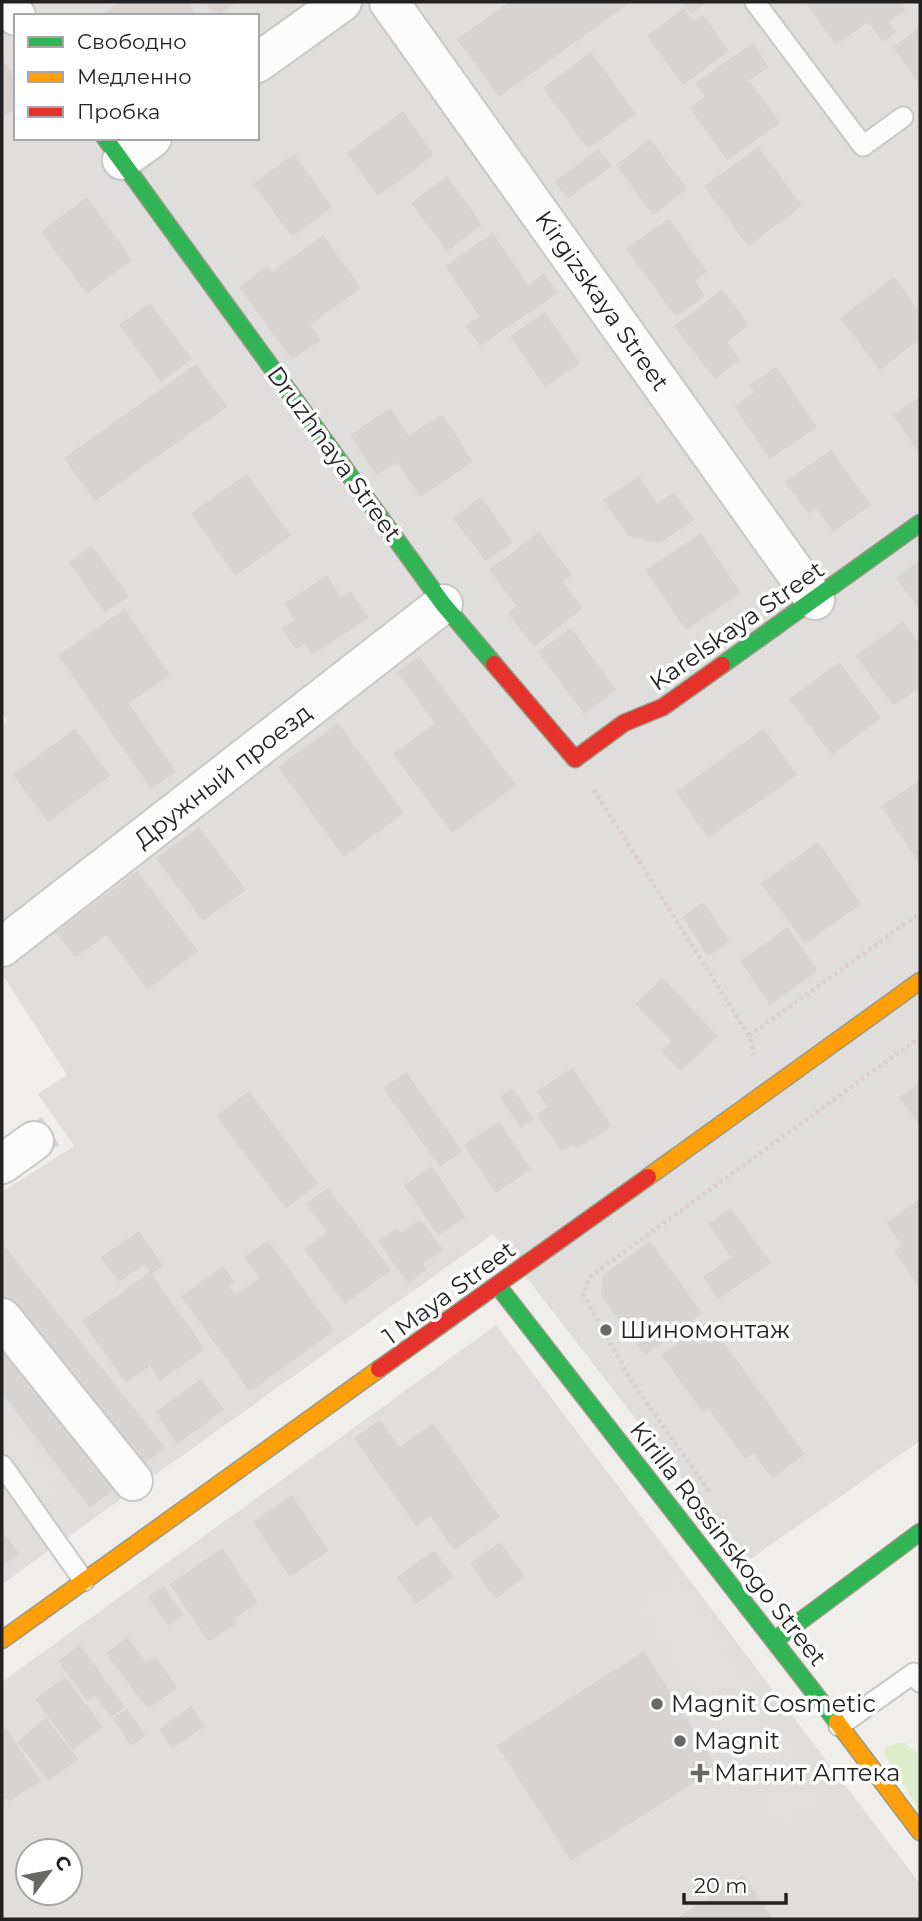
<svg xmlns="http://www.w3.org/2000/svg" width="922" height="1921" font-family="Montserrat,sans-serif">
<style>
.residential{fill:#dfdedc;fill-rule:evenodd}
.grass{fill:#ddeccb}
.parking{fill:#e0dfde}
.building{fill:#d7d4d2}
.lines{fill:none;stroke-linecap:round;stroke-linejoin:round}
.lane-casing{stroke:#c9c8c7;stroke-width:23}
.street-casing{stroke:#c9c8c7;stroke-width:42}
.fast-casing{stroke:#999a82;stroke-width:19}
.slow-casing{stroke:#999a82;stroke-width:19}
.jam-casing{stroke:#999a82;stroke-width:19}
.path{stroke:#dccecd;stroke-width:4.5;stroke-dasharray:3.5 3.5;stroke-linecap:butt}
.lane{stroke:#fdfcfc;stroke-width:19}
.street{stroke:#fdfcfc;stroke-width:38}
.fast{stroke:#30b455;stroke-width:16}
.slow{stroke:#ff9f0a;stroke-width:16}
.jam{stroke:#e5322d;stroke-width:16}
.poi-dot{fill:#6a6968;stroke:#fff;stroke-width:2.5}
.labels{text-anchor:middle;stroke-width:7;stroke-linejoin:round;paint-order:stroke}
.street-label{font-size:24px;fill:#222;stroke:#fff}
.poi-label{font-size:24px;fill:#222;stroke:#fff;text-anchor:start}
</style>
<rect width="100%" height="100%" fill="#f0eeeb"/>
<g class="residential">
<path d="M2,2H920V1441L746,1562L493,1234L2,1584V1192L74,1146L38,1094L67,1075L2,974V731L7,720L2,712ZM16,16H257V138H16Z"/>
<path d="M496,1325L920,1884V1919H2V1682ZM28,1851H70V1893H28Z"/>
</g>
<path class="grass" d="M896,1743H905L920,1756V1811L885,1755V1748Z"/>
<g class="parking">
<path d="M2,1411L56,1487L37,1500L2,1451Z"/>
<path d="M680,1580L818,1798L780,1822L642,1604Z"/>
</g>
<g class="building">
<path d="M120,2H188L197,16H100Z"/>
<path d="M204,2H237L217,16Z"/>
<path d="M509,2H631L499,97L457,39Z"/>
<path d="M682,2H707L691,14Z"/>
<path d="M805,2H900L906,10L889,22L896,32L883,42L868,22L836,45Z"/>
<path d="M684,8L694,21L703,15L729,51L683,85L647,36Z"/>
<path d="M920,27V81L918,82L893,47Z"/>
<path d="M753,43L769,67L749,80L780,123L727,161L690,108L705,97L695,83Z"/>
<path d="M591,52L636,114L588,149L543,88Z"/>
<path d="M2,59L16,79V108L2,118Z"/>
<path d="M403,111L434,155L378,196L347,153Z"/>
<path d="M650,139L687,189L653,215L616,165Z"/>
<path d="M758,147L802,206L748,246L704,186Z"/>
<path d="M599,149L612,166L567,199L555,181Z"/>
<path d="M294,154L332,207L292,237L253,184Z"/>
<path d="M447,176L482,225L447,251L411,203Z"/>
<path d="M87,197L132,260L87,294L41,232Z"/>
<path d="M669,218L707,272L695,281L705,296L676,317L626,249Z"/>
<path d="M493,233L528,285L544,273L558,293L480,346L465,326L479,316L445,266Z"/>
<path d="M323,235L361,288L310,325L321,340L292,360L239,287L267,266L272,272Z"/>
<path d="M894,277L920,312V339L880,370L840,318Z"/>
<path d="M722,289L749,325L727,342L740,360L715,379L674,326Z"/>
<path d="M150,303L192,359L161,382L119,325Z"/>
<path d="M545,312L580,363L545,387L510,336Z"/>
<path d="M196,364L227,407L95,501L64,458Z"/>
<path d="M776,367L817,427L770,459L734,406L754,393L749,385Z"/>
<path d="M920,397V455L893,415Z"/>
<path d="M390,408L409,436L442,414L473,462L420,497L397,462L376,475L350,435Z"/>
<path d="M831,450L871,505L833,532L816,508L808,514L785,482Z"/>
<path d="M247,474L291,536L235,576L191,513Z"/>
<path d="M639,476L657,504L674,492L694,520L660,543L629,537L603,500Z"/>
<path d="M481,497L513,542L486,562L453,518Z"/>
<path d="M539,532L572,575L563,582L583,608L534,647L508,613L517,606L489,570Z"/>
<path d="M701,533L741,593L686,630L645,570Z"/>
<path d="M92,546L129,596L105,613L69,562Z"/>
<path d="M920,560V610L896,578Z"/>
<path d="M327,575L341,597L351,591L369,618L312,655L305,643L296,649L282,628L295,620L284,604Z"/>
<path d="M125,609L170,675L129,703L176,772L151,789L58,655Z"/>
<path d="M903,621L920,644V687L894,706L856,656Z"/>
<path d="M571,628L616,690L584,714L538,652Z"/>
<path d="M419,656L516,785L452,833L393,754L435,723L397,672Z"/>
<path d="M839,662L881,718L832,755L789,699Z"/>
<path d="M338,723L404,813L344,857L278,767Z"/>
<path d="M764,728L797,775L708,838L676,792Z"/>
<path d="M75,729L110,776L48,822L13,774Z"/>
<path d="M920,780V864L881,806Z"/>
<path d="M199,827L246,890L203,921L156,858Z"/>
<path d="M818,842L861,904L805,944L761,883Z"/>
<path d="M137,871L198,951L148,989L106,935L75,958L56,932Z"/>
<path d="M703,902L730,942L708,956L682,917Z"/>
<path d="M788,927L818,971L770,1005L740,961Z"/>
<path d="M662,978L718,1036L681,1071L661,1051L672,1042L635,1004Z"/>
<path d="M572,1068L612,1126L577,1149L573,1144L562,1152L537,1114L548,1107L537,1091Z"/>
<path d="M406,1072L462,1151L440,1167L383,1088Z"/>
<path d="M920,1083V1126L899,1097Z"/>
<path d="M512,1088L534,1119L521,1128L500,1097Z"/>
<path d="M249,1091L318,1184L286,1209L216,1116Z"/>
<path d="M42,1117L59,1145L42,1155L26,1127Z"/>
<path d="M499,1121L531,1169L496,1193L464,1145Z"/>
<path d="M432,1166L466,1217L438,1236L404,1185Z"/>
<path d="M328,1188L391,1270L345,1304L304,1249L327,1232L306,1204Z"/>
<path d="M917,1201L920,1205V1288L894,1251L902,1245L886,1223Z"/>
<path d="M731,1208L771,1263L718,1299L703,1277L731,1257L708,1224Z"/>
<path d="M420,1219L443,1250L423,1264L427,1270L408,1283L378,1241L397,1228L401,1233Z"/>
<path d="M139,1231L163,1266L151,1274L205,1349L160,1381L150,1366L126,1383L82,1321L150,1272L145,1264L119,1282L101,1257Z"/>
<path d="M268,1240L334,1331L250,1392L181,1296L223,1266L235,1282L229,1286L235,1295L259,1278L244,1257Z"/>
<path d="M650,1241L702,1313L645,1355L601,1296L603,1275Z"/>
<path d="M2,1243L165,1447L137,1470L2,1302Z"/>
<path d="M708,1321L805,1454L772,1478L753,1453L745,1459L708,1408L703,1412L661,1355Z"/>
<path d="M2,1330L120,1485L90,1508L2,1393Z"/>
<path d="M201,1379L224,1410L177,1444L155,1412Z"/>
<path d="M380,1420L400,1447L433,1423L500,1517L454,1550L430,1516L416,1526L354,1438Z"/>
<path d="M292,1495L329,1551L290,1577L253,1522Z"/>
<path d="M2,1530L19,1554L2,1566Z"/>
<path d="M500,1542L525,1577L495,1599L470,1563Z"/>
<path d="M222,1548L258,1603L234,1619L238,1623L209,1642L170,1584Z"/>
<path d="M434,1550L454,1577L416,1604L397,1577Z"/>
<path d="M164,1586L183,1615L168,1626L148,1597Z"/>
<path d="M128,1637L146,1663L155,1656L177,1688L148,1709L106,1653Z"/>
<path d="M80,1645L125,1707L111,1717L95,1696L87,1701L58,1661Z"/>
<path d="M644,1651L718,1768L571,1861L497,1745Z"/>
<path d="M65,1677L103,1727L73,1750L35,1699Z"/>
<path d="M191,1706L205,1726L172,1749L159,1729Z"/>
<path d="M127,1709L146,1736L131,1746L113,1718Z"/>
<path d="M46,1718L78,1759L49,1781L17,1742Z"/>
<path d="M6,1728L41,1781L8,1802L6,1798L2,1801V1731Z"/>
<path d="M743,1875L773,1919H676Z"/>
</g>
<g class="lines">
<defs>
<g id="lane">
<path d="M755,2L863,146L903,117"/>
<path d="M2,1465L84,1581"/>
<path d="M839,1726L914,1673L920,1682"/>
</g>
<g id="street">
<path d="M6,2L16,16"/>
<path d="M389,2L815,600"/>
<path d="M257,63L342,2"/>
<path d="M122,160L152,138"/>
<path d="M2,947L443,604"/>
<path d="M2,1164L34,1141"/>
<path d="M2,1318L133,1481"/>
</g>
<g id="fast">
<path d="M105,138L443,604L494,664"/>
<path d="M722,665L920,523"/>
<path d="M498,1286L837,1722"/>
<path d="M775,1640L920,1532"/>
</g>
<g id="slow">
<path d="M648,1177L920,981"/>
<path d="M2,1640L379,1369"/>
<path d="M837,1722L920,1832"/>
</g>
<g id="jam">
<path d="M494,664L575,759L624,723L663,707L722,665"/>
<path d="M379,1369L648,1177"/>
</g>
</defs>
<use href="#lane" class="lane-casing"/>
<use href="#street" class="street-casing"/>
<use href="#fast" class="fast-casing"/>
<use href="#slow" class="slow-casing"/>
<use href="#jam" class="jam-casing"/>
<g class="path">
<path d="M594,790L749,1036L754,1055"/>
<path d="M749,1036L920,913"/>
<path d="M709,1491L632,1382L583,1294L591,1276L920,1037"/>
</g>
<use href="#lane" class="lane"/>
<use href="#street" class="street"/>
<use href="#fast" class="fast"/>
<use href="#slow" class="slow"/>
<use href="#jam" class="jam"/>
</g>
<g class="poi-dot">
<circle cx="606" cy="1330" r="7"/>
<circle cx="657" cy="1704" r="7"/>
<circle cx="680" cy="1741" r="7"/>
<path d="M696.5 1762.5h7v7h7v7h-7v7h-7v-7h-7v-7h7z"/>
</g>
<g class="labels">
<g class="street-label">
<text transform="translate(602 301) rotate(55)" y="8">Kirgizskaya Street</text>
<text transform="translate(334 454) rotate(54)" y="8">Druzhnaya Street</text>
<text transform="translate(737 626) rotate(-35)" y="8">Karelskaya Street</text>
<text transform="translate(223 776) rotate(-38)" y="8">Дружный проезд</text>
<text transform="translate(449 1293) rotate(-36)" y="8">1 Maya Street</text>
<text transform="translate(728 1544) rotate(52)" y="8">Kirilla Rossinskogo Street</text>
</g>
<g class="poi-label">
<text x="620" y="1338">Шиномонтаж</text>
<text x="671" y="1712">Magnit Cosmetic</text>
<text x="694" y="1749">Magnit</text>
<text x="714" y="1781">Магнит Аптека</text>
</g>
</g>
<rect width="922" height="1921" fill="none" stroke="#222222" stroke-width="7"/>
<rect x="14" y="14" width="245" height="126" fill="#ffffff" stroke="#a7a7a7" stroke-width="2"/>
<rect x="28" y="37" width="35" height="10" fill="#30b455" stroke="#a7a7a7" stroke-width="2"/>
<text x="77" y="49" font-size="21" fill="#222222">Свободно</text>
<rect x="28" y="72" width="35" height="10" fill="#ff9f0a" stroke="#a7a7a7" stroke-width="2"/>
<text x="77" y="84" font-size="21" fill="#222222">Медленно</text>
<rect x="28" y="107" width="35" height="10" fill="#e5322d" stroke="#a7a7a7" stroke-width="2"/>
<text x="77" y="119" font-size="21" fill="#222222">Пробка</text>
<g transform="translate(49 1872) rotate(58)"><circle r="33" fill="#ffffff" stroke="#a7a7a7" stroke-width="2"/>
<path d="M0-5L12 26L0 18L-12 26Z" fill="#6a6968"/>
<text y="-10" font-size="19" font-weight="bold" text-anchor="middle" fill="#222222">С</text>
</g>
<path d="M684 1893v10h102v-10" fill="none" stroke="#222222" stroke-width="3.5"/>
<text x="694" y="1893" font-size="21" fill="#222222" stroke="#ffffff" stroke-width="5" paint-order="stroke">20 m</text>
</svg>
